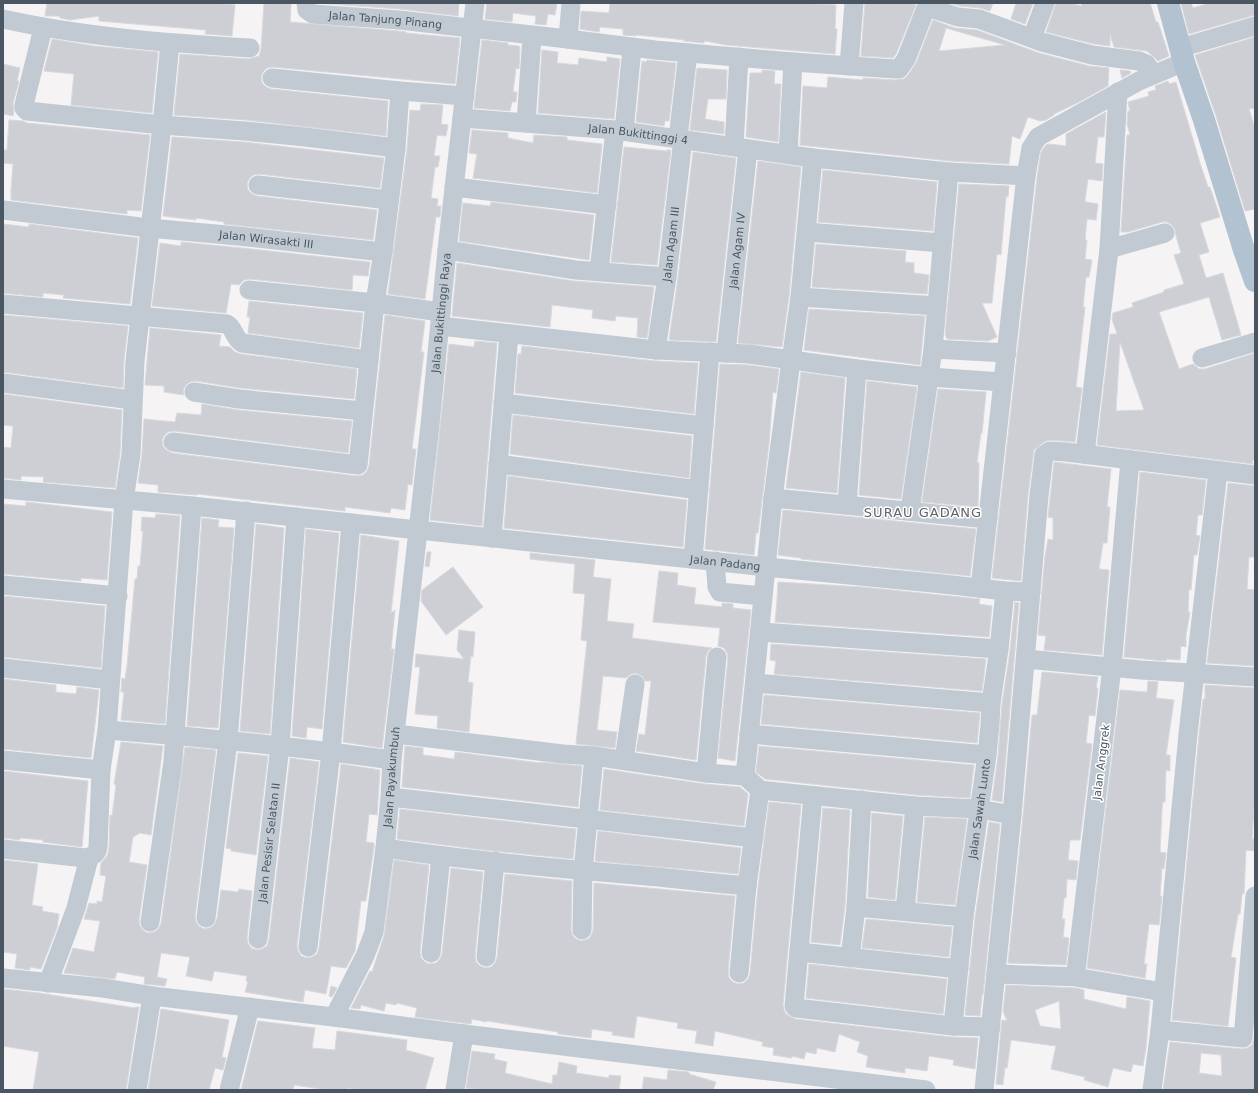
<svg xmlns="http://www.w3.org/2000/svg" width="1258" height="1093" font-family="'DejaVu Sans',sans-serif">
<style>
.building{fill:#cdcfd5;stroke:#d7d9de;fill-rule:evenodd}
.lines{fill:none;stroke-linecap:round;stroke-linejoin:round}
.minor{stroke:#c1cad2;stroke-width:19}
.major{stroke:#b3c2d1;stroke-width:22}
.labels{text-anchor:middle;stroke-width:3;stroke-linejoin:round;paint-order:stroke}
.street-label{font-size:11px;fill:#4a5661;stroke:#fff}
.quarter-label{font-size:13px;letter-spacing:1px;fill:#5f6368;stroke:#fff}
</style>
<rect width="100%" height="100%" fill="#f5f3f3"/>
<g class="building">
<path d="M47,3H215L235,5L232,36L205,34L206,30L99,21V16L70,20L60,18L59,16H45Z"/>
<path d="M264,3H291L290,22L398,31L406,32V33L460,38L455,84L273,67L267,68L263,72L261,77L262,83L266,87L271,89L388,101L386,136L246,120L174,115L180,54L249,59L259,56L261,49Z"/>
<path d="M317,3H459L458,16L400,9Z"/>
<path d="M487,3H557L555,15L548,14L546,25L535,24L536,16L513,13L512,22L485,19Z"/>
<path d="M610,3H815V4L836,5L835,29H837L835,54L726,45L705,41L704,43L684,41V40L667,38L636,35V36L623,35V29L600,27L599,32L580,29L581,11L609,13Z"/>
<path d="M865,3H910L916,5L896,54L893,58L861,56Z"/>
<path d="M950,3H993L990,11L980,8L960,6Z"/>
<path d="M1016,3H1033L1025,24L1011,19Z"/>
<path d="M1056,3H1071L1081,6L1082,3H1150L1156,22H1158L1169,56L1158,61L1147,51L1114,47L1110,34V46L1094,44L1046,32Z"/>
<path d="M1181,3H1191L1193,8L1210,3H1255V15L1189,34Z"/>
<path d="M933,20L955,28L977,30L1039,53L1089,66L1109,68L1108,86L1079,102L1054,114V115L1046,120L1040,121L1028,117L1020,139L1012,136L1009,164L950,161L800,145L803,86L827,88L828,77L863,80V78L895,80L904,79L908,75L916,63ZM946,28L1005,45L939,51Z"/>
<path d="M1255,37V108L1249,109L1255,129V209L1245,211L1216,116L1195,55Z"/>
<path d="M52,39L94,46L158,52L152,113L71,105L74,74L44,71Z"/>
<path d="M482,40L508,43V45L519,46L520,48L519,69L516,68L513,92H517L516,102H512L510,111L474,108Z"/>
<path d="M542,50L558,52L557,63L578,65L579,58L607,62V57L620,59L614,119L538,113Z"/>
<path d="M647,60L676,63L669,121H665L664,126L636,122L642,61L646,62Z"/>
<path d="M3,64L20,68L17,81H19L13,103L14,111L13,116L3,114Z"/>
<path d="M697,68L727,70L726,99H708L705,119L724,122V134L690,130Z"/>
<path d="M762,70L775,71L774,84H781L778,142L746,137L750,73H762Z"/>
<path d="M1120,70L1130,71L1131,73L1122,78Z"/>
<path d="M1168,81L1169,84L1176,82L1200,163L1208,187H1210L1220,217L1200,223L1209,252L1199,255L1206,278L1223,273L1241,335L1222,340L1209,297L1159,312L1179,369L1193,364L1199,369H1205L1255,353V459L1252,461L1253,464L1097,445L1110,334H1117L1112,319L1113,313L1133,307L1132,303L1164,292V290L1184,284L1174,255L1181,253L1176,236L1175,230L1172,225L1167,222H1162L1128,232H1121L1127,135H1130L1127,124L1128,111H1130L1128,102L1149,96L1148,92L1156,90L1155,86ZM1120,342L1144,410L1116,411Z"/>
<path d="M421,104L443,105L441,124L448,125L446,136L437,135L434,156H440L438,167H435L431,198L438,199L437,206H441L440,217H436L425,299L388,294L407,149L410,110L420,111Z"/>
<path d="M1106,112L1104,137H1098L1095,163L1103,164L1102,181L1088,179L1085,200L1086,202L1098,204L1096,220L1087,219L1085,240H1087L1085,259L1092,260L1089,277H1086L1083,307H1085L1076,387L1082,388L1075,442L1050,440L1044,442L1034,450L1028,495L1021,581L992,578L1037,178L1041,152L1046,145L1049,144L1066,146V134Z"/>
<path d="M9,120L23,121L27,123L150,135L141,211L127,210V214L11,200V190L13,164L3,163V150H7Z"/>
<path d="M472,130L508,133V138L533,143L534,135L567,137V140L602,144L597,193L473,178L477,154L469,153Z"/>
<path d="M172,137L244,142L384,158L380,188L259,174L253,175L249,179L247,183L248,190L252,194L257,196L377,210L373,240L224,224V222L196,218V220L163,216Z"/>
<path d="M624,147L667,151V150H671L657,265L611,262Z"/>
<path d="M693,152L736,158L716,342L669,340L678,278Z"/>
<path d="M758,161L801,167L789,296L782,347L738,343Z"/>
<path d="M823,170L937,182L933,231L818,222Z"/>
<path d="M959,184L1009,186L1008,197L1006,196L1001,255L997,254L992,303H982L997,337L988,341L947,339L945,334Z"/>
<path d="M491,202L594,215L589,260L459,241L463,203L490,206Z"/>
<path d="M3,224L29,227V224L138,238L130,304L63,298L64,295L43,293V297L3,293Z"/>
<path d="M181,242L242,248L370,262L368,276L353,275L352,290L250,279L244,280L239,285L231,284L226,313L152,306L160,243L181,246Z"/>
<path d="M816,244L906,251L905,262L914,263V273L929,275L927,294L812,287Z"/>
<path d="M457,263L574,281L654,287L647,338L637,337L638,318L616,316L615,321L592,318L593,310L552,305L550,327L452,316Z"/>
<path d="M249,301L363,313L359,348L248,333L250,317H247Z"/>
<path d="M809,309L925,316L920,365L804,350Z"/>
<path d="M3,315L128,326L124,360L123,388L3,372Z"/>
<path d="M385,315L425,321L421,352H424L412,449H416L412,485L408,484L405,510L391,508L390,513L345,507V511L197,494V495L158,492V485L138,483L142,454L144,419L175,422L177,413L201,415L202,404L238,410L352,421L348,453L174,431L168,432L164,436L162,440L163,446L166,450L172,453L357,476L363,475L367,471L369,466Z"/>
<path d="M150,328L221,335L219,346L230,347L235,352L241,354L357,369L354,399L240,388L196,381L190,382L186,385L183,390L184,395L164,392V386L145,385Z"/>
<path d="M475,341L497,343L482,526L430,520L449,344L474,347Z"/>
<path d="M522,346L655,361L698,363L694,414L515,393L518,354H521Z"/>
<path d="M720,364L748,365L779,369L776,393L773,392L769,444L758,533H756L754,555L705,549Z"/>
<path d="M801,372L845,378L837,493L786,488Z"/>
<path d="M867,381L917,387L901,499L859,495Z"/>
<path d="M938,389L986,392L982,433H981L977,462L979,463L978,507L922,502Z"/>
<path d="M3,394L122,410L120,453L115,488L43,482L44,477L21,476V480L3,478V447L11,448L13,426L3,425Z"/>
<path d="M513,415L692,436L689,478L510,454Z"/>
<path d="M1054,462L1111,469L1107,507H1110L1107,543H1103L1099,569L1109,570L1102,655L1044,650L1046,636L1038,635L1045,556L1048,539L1053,540V518L1048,517Z"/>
<path d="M1140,472L1206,480L1202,515H1198L1196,535L1200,536L1197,555H1194L1191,590L1189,589L1188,612H1190L1186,635V647L1181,646L1180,660L1166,659V661L1124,657Z"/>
<path d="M508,476L687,500L683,547L504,528Z"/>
<path d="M1228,483L1255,486V557H1249L1247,589L1255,590V666L1207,663Z"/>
<path d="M26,502L112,512L107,580L81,578V581L3,574V504L26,506Z"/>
<path d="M783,510L976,529L970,576L801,559V558L778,555Z"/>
<path d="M156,514L180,516L165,724L121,720L124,692H121L122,678L125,679L127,666L135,579H137L138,566H140L143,531H141L142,517L155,518Z"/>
<path d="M202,518L219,520L218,527L234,528L218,728L187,726Z"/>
<path d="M256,524L284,528L270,734L240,731Z"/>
<path d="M306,529L339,533L322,729L307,727L306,738L292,736Z"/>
<path d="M361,535L399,541L391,613L395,610L391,649H394L382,748L343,742Z"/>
<path d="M427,552H431L429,567L425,566Z"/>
<path d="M530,553L595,560L593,577L611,579L607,621L634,624L632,638L712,648L708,651L706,656L696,760L636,751L639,734L645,735L651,681H645L642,676L636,673L631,674L626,678L603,676L597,730L617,732L615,748L576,744L587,641L581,640L585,594L573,593L575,564L530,559Z"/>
<path d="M453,567L483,607L446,635L421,601L422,590Z"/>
<path d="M659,571L678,573L677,585L696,588L694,604L722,607V603L733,604V608L751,610L735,761L718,758L728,658L727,653L724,648L718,646L720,628L653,622Z"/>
<path d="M778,582L862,587L980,599L979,604L992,606L989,637L775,622L777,601Z"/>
<path d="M3,596L105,606L101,668L3,657Z"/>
<path d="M1015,602L1019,603L1002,802L992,800L998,756L1002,704L1010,651Z"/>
<path d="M459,630L475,632L473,657L471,656L468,682L473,683L469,732L437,728L438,716L415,714L420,667H415L416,654L464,659L457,650Z"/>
<path d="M771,644L986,659L982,691L774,674L776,661L770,660Z"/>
<path d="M1042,672L1098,677L1096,688H1098L1095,716L1089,715L1086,743L1092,744L1080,840H1070L1068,860L1078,861L1076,880L1067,879L1066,898H1064L1062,919H1065L1063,937L1069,938L1066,965L1008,963L1023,816L1032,715H1037Z"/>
<path d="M3,679L56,685V692L76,694L77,687L99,690L91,758L3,749Z"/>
<path d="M1148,681L1158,682L1156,698L1174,700L1166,755H1170V771L1166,770L1165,802H1163L1162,809L1160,852L1166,853L1164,869L1162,868L1160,896H1162L1159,925L1149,924L1144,964H1147L1145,978L1087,968L1120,690L1147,692Z"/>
<path d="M1205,685L1255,688V792L1252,839H1255V851L1246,850L1244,894H1242L1240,914H1238L1231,957L1236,958L1228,1026L1172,1020L1199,735L1203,699H1205Z"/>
<path d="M764,695L980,713L977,743L761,724Z"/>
<path d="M121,742L163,746L151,835L140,833L133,837L129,862L147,865L139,920L140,926L144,931L148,933L154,932L158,929L161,924L185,747L216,750L195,917L196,922L199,926L204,929L210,928L214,925L217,919L221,890L238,892L239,889L252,891L247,938L248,943L251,948L257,950L262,949L267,946L269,940L290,758L319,762L297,946L298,951L301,956L307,958L312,957L317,954L319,948L341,764L380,770L377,815L369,814L366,842L374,843V847L366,901H361L355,951L346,968L331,966L326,994L305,990L303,1002L245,992L248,982L246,981L247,976L214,971L212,981L186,976L190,957L161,953L157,977L167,979L165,986L144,984L145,977L117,972L115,979L64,973L73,948L94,952L100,921L84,919L89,903L97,904V901L102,902L106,876L100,875L101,863L107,856L109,849L110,815L112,816L116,785L114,784Z"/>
<path d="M405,746L423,748V755L454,759L455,752L540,763V762L582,766L578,807L402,787Z"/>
<path d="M759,746L974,765L970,798L916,795L765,779L756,772Z"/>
<path d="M238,753L268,756L256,855L231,851V849L226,848Z"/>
<path d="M604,769L704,784L740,787L748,794L744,826L600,810Z"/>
<path d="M3,771L88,781L82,847L43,842V840L20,838V840L3,838Z"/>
<path d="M769,802L801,805L783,1005L784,1010L786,1014L795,1019L952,1037L978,1038L975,1069L953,1065L954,1060L929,1056L927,1071L905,1068V1073L866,1067L868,1056L857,1052L860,1042L839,1034L835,1052L817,1048L816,1054L806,1052L804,1059L792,1056V1058L773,1055L774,1048L762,1046L763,1042L715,1031L713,1046L695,1043L697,1031L677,1028L678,1023L637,1016L634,1038L612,1035L613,1032L592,1029L591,1038L558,1034V1032L487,1021L486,1022L472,1019L471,1024L415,1017L417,1008L397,1003L396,1005L386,1003L384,1011L361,1005L360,1009L351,1008L370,971L372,972L384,936L394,860L429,865L420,952L421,958L425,962L429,964L436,963L440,959L442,954L451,868L483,872L475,956L476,962L480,966L485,968L491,967L495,963L497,958L505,874L572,881L571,930L573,936L576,939L581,941L588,939L591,936L593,931L594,883L735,896L728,972L729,978L733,982L738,984L744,983L748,979L750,974L758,887Z"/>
<path d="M823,808L850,810L845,906L840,945L811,942Z"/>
<path d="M400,809L576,829L573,859L484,850L397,839Z"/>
<path d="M872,813L903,816L895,900L868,897Z"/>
<path d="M925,817L967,819L955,905L917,902Z"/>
<path d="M989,822L1000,824L983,995H982L980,1016L965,1015L975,918Z"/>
<path d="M598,831L741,848L738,874L595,861Z"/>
<path d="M3,860L38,864L32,905L43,907L42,911L59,914L57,928L41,969L30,967V970L15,968L17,954L3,952Z"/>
<path d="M866,919L952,927L949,957L862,948Z"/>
<path d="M809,964L947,979L943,1014L806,998Z"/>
<path d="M1006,985L1077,988L1084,990V999L1126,1009L1127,997L1150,1001L1146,1048L1143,1066L1133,1064L1131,1072L1113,1068L1108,1087L1084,1080L1085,1077L1051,1069L1056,1046L1011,1040L1007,1068L1005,1067L1003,1085L996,1084L1002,1020L1007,1021L1003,1011ZM1059,1001L1061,1029L1040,1026L1035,1010Z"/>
<path d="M331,986L337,988L332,997L329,996Z"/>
<path d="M3,989L39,993L135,1008V1007H139L126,1090H33L39,1052L3,1046Z"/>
<path d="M161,1009L229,1020L222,1057L226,1058L223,1070L215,1068L209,1090H148Z"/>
<path d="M258,1021L315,1028L312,1048L335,1050L337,1031L407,1040L406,1050L434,1058L425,1090H359L347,1088V1090H328L294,1085L293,1090H241Z"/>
<path d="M1255,1027V1090H1163L1170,1042L1242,1049L1247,1048L1252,1045L1254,1039ZM1201,1053L1221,1055L1222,1076L1199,1073Z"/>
<path d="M472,1051L495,1054L494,1059L507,1062L505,1073L552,1084L553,1075H557L559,1062L577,1066L576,1073L609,1078V1075L621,1076L619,1090H481L466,1088Z"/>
<path d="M668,1070L689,1072V1074L716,1082L713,1090H642L644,1077L667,1080Z"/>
</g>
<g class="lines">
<g class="minor">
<path id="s1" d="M306,3L307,10L313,14L399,20L568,39L655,50L793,62L895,69H899L906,59L928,3"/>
<path d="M927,7L958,17L979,19L1042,42L1092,55L1139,61L1146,64L1154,74"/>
<path d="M3,19C84,37 168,43 250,48"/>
<path d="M43,28L24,105V108L27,111L162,125L245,131L305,137L396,148"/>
<path d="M1032,38L1045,3"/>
<path d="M568,39L571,3"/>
<path d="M1180,48L1255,26"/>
<path d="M849,66L854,3"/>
<path d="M272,78L400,91L465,96"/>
<path id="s2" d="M462,118L615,130L813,158L949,172L1026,176"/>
<path d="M526,123L532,36"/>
<path d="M624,131L632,48"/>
<path d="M678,138L688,53"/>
<path d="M734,146L739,57"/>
<path d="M788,154L793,62"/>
<path d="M258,185L389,200"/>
<path d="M454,187L607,205"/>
<path id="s3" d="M3,210L149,228L238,236L383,252"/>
<path d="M807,232L942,243"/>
<path d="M1109,249L1165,233"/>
<path d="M447,250L576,270L667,277"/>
<path d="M599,271L615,130"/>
<path d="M249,290L375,303L441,312"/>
<path d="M800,297L937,306"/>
<path d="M3,304L227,324C234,328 234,338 242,343L369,360"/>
<path d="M440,326L656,350L749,354L857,369L929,377L1003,382"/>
<path d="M933,349L1007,353"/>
<path id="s4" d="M656,350L667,277L683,139"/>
<path id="s5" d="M726,353L748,149"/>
<path d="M1202,358L1255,342"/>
<path d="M3,383L132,400"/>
<path d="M194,392L239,399L363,411"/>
<path d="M503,403L704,426"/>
<path d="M173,442L358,465L375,303L383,252L396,148L400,91"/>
<path d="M1085,454L1109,249L1118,92"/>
<path d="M1130,460L1112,667L1076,971L1078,975L1081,978L1163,992"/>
<path d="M498,464L699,490"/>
<path id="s6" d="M3,489L192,506L766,567L943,584L1005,591L1031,592"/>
<path d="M773,498L988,519"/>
<path d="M847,505L857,369"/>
<path d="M910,511L933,349L949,172"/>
<path d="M492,538L509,334"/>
<path d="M693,559L710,352"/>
<path d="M715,561L717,587L720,592L763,596"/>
<path d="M3,585L118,596"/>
<path d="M980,588L1026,176L1031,148L1038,137L1139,81L1184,62"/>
<path d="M760,632L999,649"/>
<path d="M1026,659L1141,670L1255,677"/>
<path d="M3,668L110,680"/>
<path d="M755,683L991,703"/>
<path d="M107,730C202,737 298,747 392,760"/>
<path d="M396,734L563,754L594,756L706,773L745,776L760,790L915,806L979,809L1012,815"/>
<path d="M749,734L987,755"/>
<path d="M3,760L101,770"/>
<path d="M624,760L635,684"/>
<path d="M706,773L717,657"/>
<path d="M745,776L773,498L791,361L800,297L813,158"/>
<path d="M813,796L794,1006L796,1008L953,1026L991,1027"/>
<path d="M390,797L754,838"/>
<path d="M385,848C472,861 560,869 647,876C680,879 713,883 747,886"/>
<path d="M3,849L85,858C92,857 97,854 98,847L101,770L107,730L124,500L131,454L135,361L162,125L170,43"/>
<path d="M856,907L964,917"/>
<path d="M905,911L915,806"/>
<path d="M206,918L228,741L246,511"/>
<path d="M150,922L173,761L192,506"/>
<path d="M582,930L583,871L594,756"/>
<path id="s7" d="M258,939L280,746L296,517"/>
<path d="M308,947L331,752L351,523"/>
<path d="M799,952L959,969"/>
<path d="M431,953L441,856"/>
<path d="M486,957L495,861"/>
<path d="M850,958L856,907L862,800"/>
<path d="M739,973L747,886L760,790"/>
<path d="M996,974L1080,977"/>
<path d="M3,978L103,988L152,996L334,1017L464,1034L926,1090"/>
<path d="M48,983L76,908L89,858"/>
<path id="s8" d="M334,1017L365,956L374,932L385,848L390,797L392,760L430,425L447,250L475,3"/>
<path id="s9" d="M953,1026L964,917L987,755L990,725L991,703L999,649L1005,591"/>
<path d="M1160,1030L1243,1038L1255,896"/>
<path d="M137,1090L152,996"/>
<path d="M229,1090L250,1007"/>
<path d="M455,1090L464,1034"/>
<path d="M984,1090L1012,815L1039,496L1044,455L1050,451L1066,452L1255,475"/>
<path d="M1152,1090L1160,1030L1188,734L1218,471"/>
</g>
<path class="major" d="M1168,3L1184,62L1204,120L1244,250L1255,281"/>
</g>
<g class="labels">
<g class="street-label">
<text dy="4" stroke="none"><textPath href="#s1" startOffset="87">Jalan Tanjung Pinang</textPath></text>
<text dy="4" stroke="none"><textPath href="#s2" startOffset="177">Jalan Bukittinggi 4</textPath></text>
<text dy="4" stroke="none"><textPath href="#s3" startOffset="265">Jalan Wirasakti III</textPath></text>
<text dy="4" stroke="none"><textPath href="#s4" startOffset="107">Jalan Agam III</textPath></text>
<text dy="4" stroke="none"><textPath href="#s5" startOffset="103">Jalan Agam IV</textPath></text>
<text dy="4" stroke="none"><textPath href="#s8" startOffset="717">Jalan Bukittinggi Raya</textPath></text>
<text dy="4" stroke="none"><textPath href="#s6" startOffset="726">Jalan Padang</textPath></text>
<text transform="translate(1101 762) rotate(-83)" y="4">Jalan Anggrek</text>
<text dy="4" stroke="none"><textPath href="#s8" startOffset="250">Jalan Payakumbuh</textPath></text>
<text dy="4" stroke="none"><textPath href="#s9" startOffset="219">Jalan Sawah Lunto</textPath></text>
<text dy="4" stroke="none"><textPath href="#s7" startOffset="97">Jalan Pesisir Selatan II</textPath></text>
</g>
<g class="quarter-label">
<text x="923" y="517">SURAU GADANG</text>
</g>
</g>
<rect width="1258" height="1093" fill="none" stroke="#4a5661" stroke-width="8"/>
</svg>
